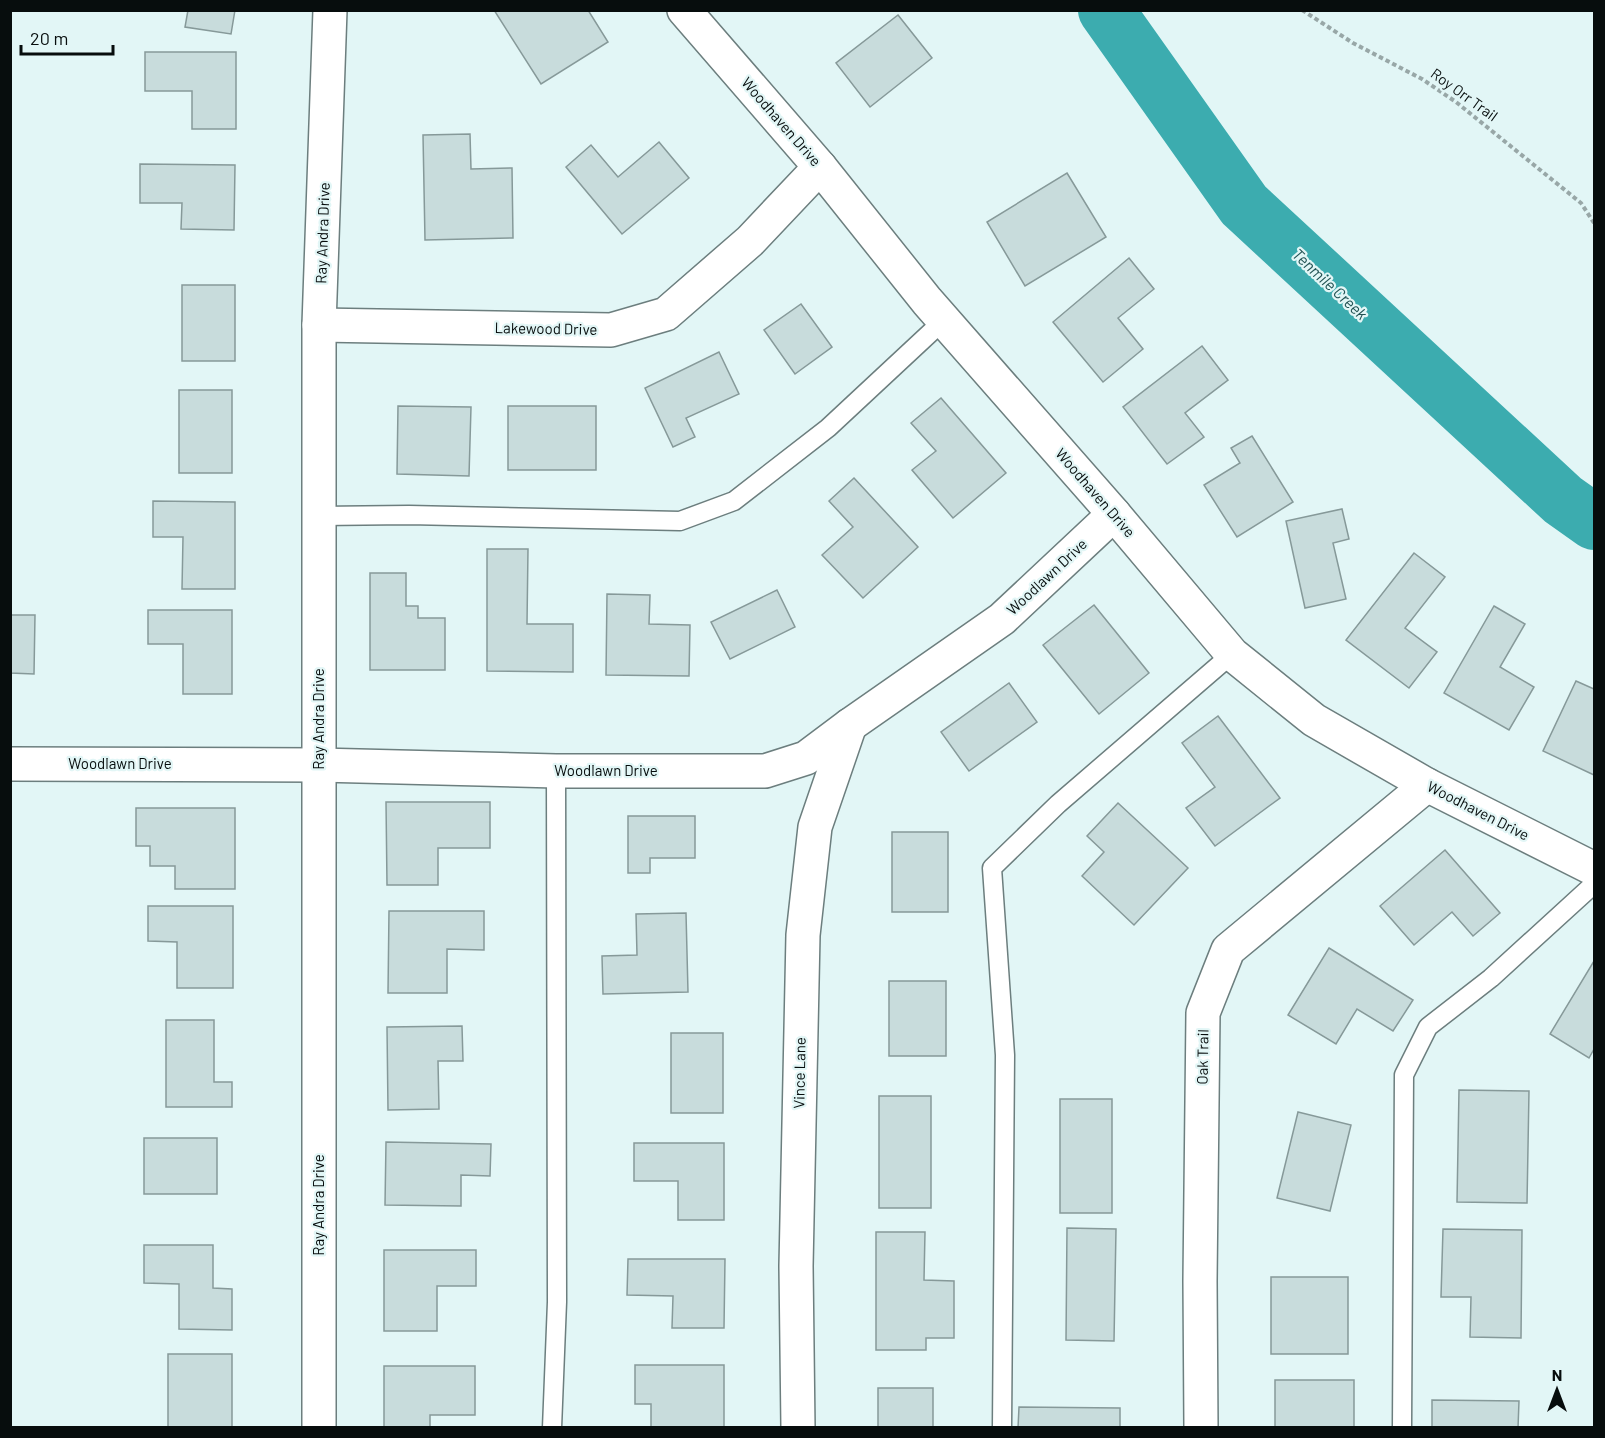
<svg xmlns="http://www.w3.org/2000/svg" width="1605" height="1438" font-family="Barlow,sans-serif">
<style>
.lines{fill:none;stroke-linecap:round;stroke-linejoin:round}
.river{stroke:#3cacaf;stroke-width:56}
.building{fill:#c8dcdc;stroke:#869999;stroke-width:1.5}
.service-casing{stroke:#6c7e7e;stroke-width:21}
.minor-casing{stroke:#6c7e7e;stroke-width:36}
.path{stroke:#98a7a7;stroke-width:4;stroke-dasharray:4.5 3;stroke-linecap:butt}
.service{stroke:#fff;stroke-width:18}
.minor{stroke:#fff;stroke-width:33}
.labels{text-anchor:middle;stroke-width:4.5;stroke-linejoin:round;paint-order:stroke}
.street-label{font-size:15px;fill:#070d0d;stroke:#e2f6f6}
.water-label{font-size:16px;font-style:italic;fill:#235354;stroke:#e2f6f6}
</style>
<rect width="100%" height="100%" fill="#e2f6f6"/>
<g class="lines">
<path class="river" d="M1106,10L1244,205L1563,500L1594,522"/>
</g>
<g class="building">
<path d="M188,10H235L231,34L185,27Z"/>
<path d="M494,10H588L608,42L541,84Z"/>
<path d="M898,15L932,58L870,107L836,63Z"/>
<path d="M145,52H236V129H192V91H145Z"/>
<path d="M470,134L471,169L512,168L513,238L425,240L423,135Z"/>
<path d="M659,142L689,178L622,234L566,167L591,145L618,177Z"/>
<path d="M140,164L235,165L234,230L181,229L182,203H140Z"/>
<path d="M1067,173L1106,237L1025,286L987,222Z"/>
<path d="M1129,258L1154,289L1118,318L1143,349L1103,382L1053,322Z"/>
<rect x="182" y="285" width="53" height="76"/>
<path d="M801,304L832,347L795,374L764,330Z"/>
<path d="M1202,346L1228,380L1185,413L1204,437L1167,464L1123,407Z"/>
<path d="M719,352L739,394L686,418L695,437L673,447L645,388Z"/>
<rect x="179" y="390" width="53" height="83"/>
<path d="M941,398L1006,473L953,518L912,470L936,451L911,423Z"/>
<path d="M398,406L471,407L469,476L397,474Z"/>
<rect x="508" y="406" width="88" height="64"/>
<path d="M1252,436L1293,502L1237,537L1204,485L1240,463L1231,448Z"/>
<path d="M854,478L918,547L863,598L822,555L853,527L829,501Z"/>
<path d="M153,501L235,502V589H182L183,537H153Z"/>
<path d="M1342,509L1349,539L1333,543L1346,599L1305,608L1286,521Z"/>
<path d="M487,549H528L527,624H573V672L487,671Z"/>
<path d="M1414,553L1445,577L1405,628L1437,652L1409,688L1346,640Z"/>
<path d="M370,573H406V606H418V618H445V670H370Z"/>
<path d="M777,590L795,627L730,659L711,622Z"/>
<path d="M607,594L650,595L649,624L690,625L689,676L606,675Z"/>
<path d="M1094,605L1149,673L1099,714L1043,645Z"/>
<path d="M1494,606L1525,624L1500,667L1534,687L1509,730L1444,693Z"/>
<path d="M148,610H232V694H183V644H148Z"/>
<path d="M10,615H35L34,674L10,673Z"/>
<path d="M1576,681L1594,689V775L1543,751Z"/>
<path d="M1009,683L1037,722L969,771L941,732Z"/>
<path d="M1218,716L1280,798L1215,846L1186,808L1215,787L1182,743Z"/>
<path d="M386,802H490V848H438V885H387Z"/>
<path d="M1118,803L1188,868L1134,925L1082,876L1104,852L1087,836Z"/>
<path d="M136,808H235V889H175V866H150V846H136Z"/>
<path d="M628,816H695V858H650V873H628Z"/>
<rect x="892" y="832" width="56" height="80"/>
<path d="M1445,850L1500,913L1473,936L1452,912L1414,945L1380,906Z"/>
<path d="M148,906H233V988H177V942L148,941Z"/>
<path d="M389,911H484V950L447,949V993H388Z"/>
<path d="M686,913L688,992L603,994L602,956L637,955L636,914Z"/>
<path d="M1329,948L1413,1000L1393,1031L1357,1009L1336,1044L1288,1015Z"/>
<path d="M1594,961V1049L1589,1058L1550,1034Z"/>
<rect x="889" y="981" width="57" height="75"/>
<path d="M166,1020H214V1082H232V1107H166Z"/>
<path d="M462,1026L463,1061H438L439,1109L388,1110L387,1027Z"/>
<rect x="671" y="1033" width="52" height="80"/>
<path d="M1459,1090L1529,1091L1527,1203L1457,1202Z"/>
<rect x="879" y="1096" width="52" height="112"/>
<rect x="1060" y="1099" width="52" height="114"/>
<path d="M1298,1112L1351,1125L1330,1211L1277,1198Z"/>
<rect x="144" y="1138" width="73" height="56"/>
<path d="M386,1142L491,1144L490,1176L461,1175V1206L385,1205Z"/>
<path d="M634,1143H724V1220H678V1181H634Z"/>
<path d="M1067,1228L1116,1229L1114,1341L1066,1340Z"/>
<path d="M1443,1229L1522,1230L1521,1338L1470,1337L1471,1297H1441Z"/>
<path d="M876,1232H925L924,1280L954,1281V1338H926V1350H876Z"/>
<path d="M144,1245H213V1288L232,1289V1330L179,1329V1284L144,1283Z"/>
<path d="M384,1250H476V1286H437V1331H384Z"/>
<path d="M628,1259H725L724,1328H672L673,1296L627,1295Z"/>
<rect x="1271" y="1277" width="77" height="77"/>
<rect x="168" y="1354" width="64" height="74"/>
<path d="M635,1365H724V1428H651V1404H635Z"/>
<path d="M384,1366H475V1415H430V1428H384Z"/>
<rect x="1275" y="1380" width="79" height="48"/>
<rect x="878" y="1388" width="55" height="40"/>
<path d="M1432,1400L1519,1401L1518,1428H1432Z"/>
<path d="M1019,1407L1120,1408V1428H1018Z"/>
</g>
<g class="lines">
<defs>
<g id="service">
<path d="M319,516L409,515L680,521L734,501L828,428L944,320"/>
<path d="M552,1428L557,1302L556,771"/>
<path d="M1002,1428L1005,1055L992,868L1058,804L1232,654"/>
<path d="M1402,1428L1404,1075L1428,1027L1491,978L1594,884"/>
</g>
<g id="minor">
<path d="M684,10L820,167L927,301L1114,514L1232,654L1314,720L1427,785L1594,869"/>
<path d="M319,325L611,330L666,314L750,241L820,167"/>
<path d="M10,764L319,765L556,771H765L806,758L850,725L1002,619L1114,514"/>
<path d="M319,1428V325L330,10"/>
<path d="M798,1428L796,1266L803,935L815,827L850,725"/>
<path d="M1201,1428L1200,1281L1203,1013L1228,950L1427,785"/>
</g>
</defs>
<use href="#service" class="service-casing"/>
<use href="#minor" class="minor-casing"/>
<path class="path" d="M1302,10L1353,43L1422,79L1456,102L1581,203L1594,223"/>
<use href="#service" class="service"/>
<use href="#minor" class="minor"/>
</g>
<g class="labels">
<g class="street-label">
<text transform="translate(1464 95) rotate(36)" y="5">Roy Orr Trail</text>
<text transform="translate(781 122) rotate(49)" y="5">Woodhaven Drive</text>
<text transform="translate(323 233) rotate(-88)" y="5">Ray Andra Drive</text>
<text transform="translate(546 329) rotate(1)" y="5">Lakewood Drive</text>
<text transform="translate(1095 493) rotate(49)" y="5">Woodhaven Drive</text>
<text transform="translate(1047 577) rotate(-43)" y="5">Woodlawn Drive</text>
<text transform="translate(319 719) rotate(-90)" y="5">Ray Andra Drive</text>
<text x="120" y="769">Woodlawn Drive</text>
<text x="606" y="776">Woodlawn Drive</text>
<text transform="translate(1478 811) rotate(27)" y="5">Woodhaven Drive</text>
<text transform="translate(1203 1057) rotate(-89)" y="5">Oak Trail</text>
<text transform="translate(800 1073) rotate(-89)" y="5">Vince Lane</text>
<text transform="translate(319 1205) rotate(-90)" y="5">Ray Andra Drive</text>
</g>
<g class="water-label">
<text transform="translate(1330 284) rotate(43)" y="6">Tenmile Creek</text>
</g>
</g>
<rect width="1605" height="1438" fill="none" stroke="#070d0d" stroke-width="24"/>
<g transform="translate(1557 1390)" stroke="#e2f6f6" stroke-width="4.5" paint-order="stroke">
<path d="M0-4.5L10 22L0 15L-10 22Z" fill="#070d0d"/>
<text y="-9" font-size="16" font-weight="bold" text-anchor="middle" fill="#070d0d">N</text>
</g>
<path d="M21 45v9h92v-9" fill="none" stroke="#070d0d" stroke-width="3"/>
<text x="30" y="45" font-size="18" fill="#070d0d" stroke="#e2f6f6" stroke-width="4.5" paint-order="stroke">20 m</text>
</svg>
